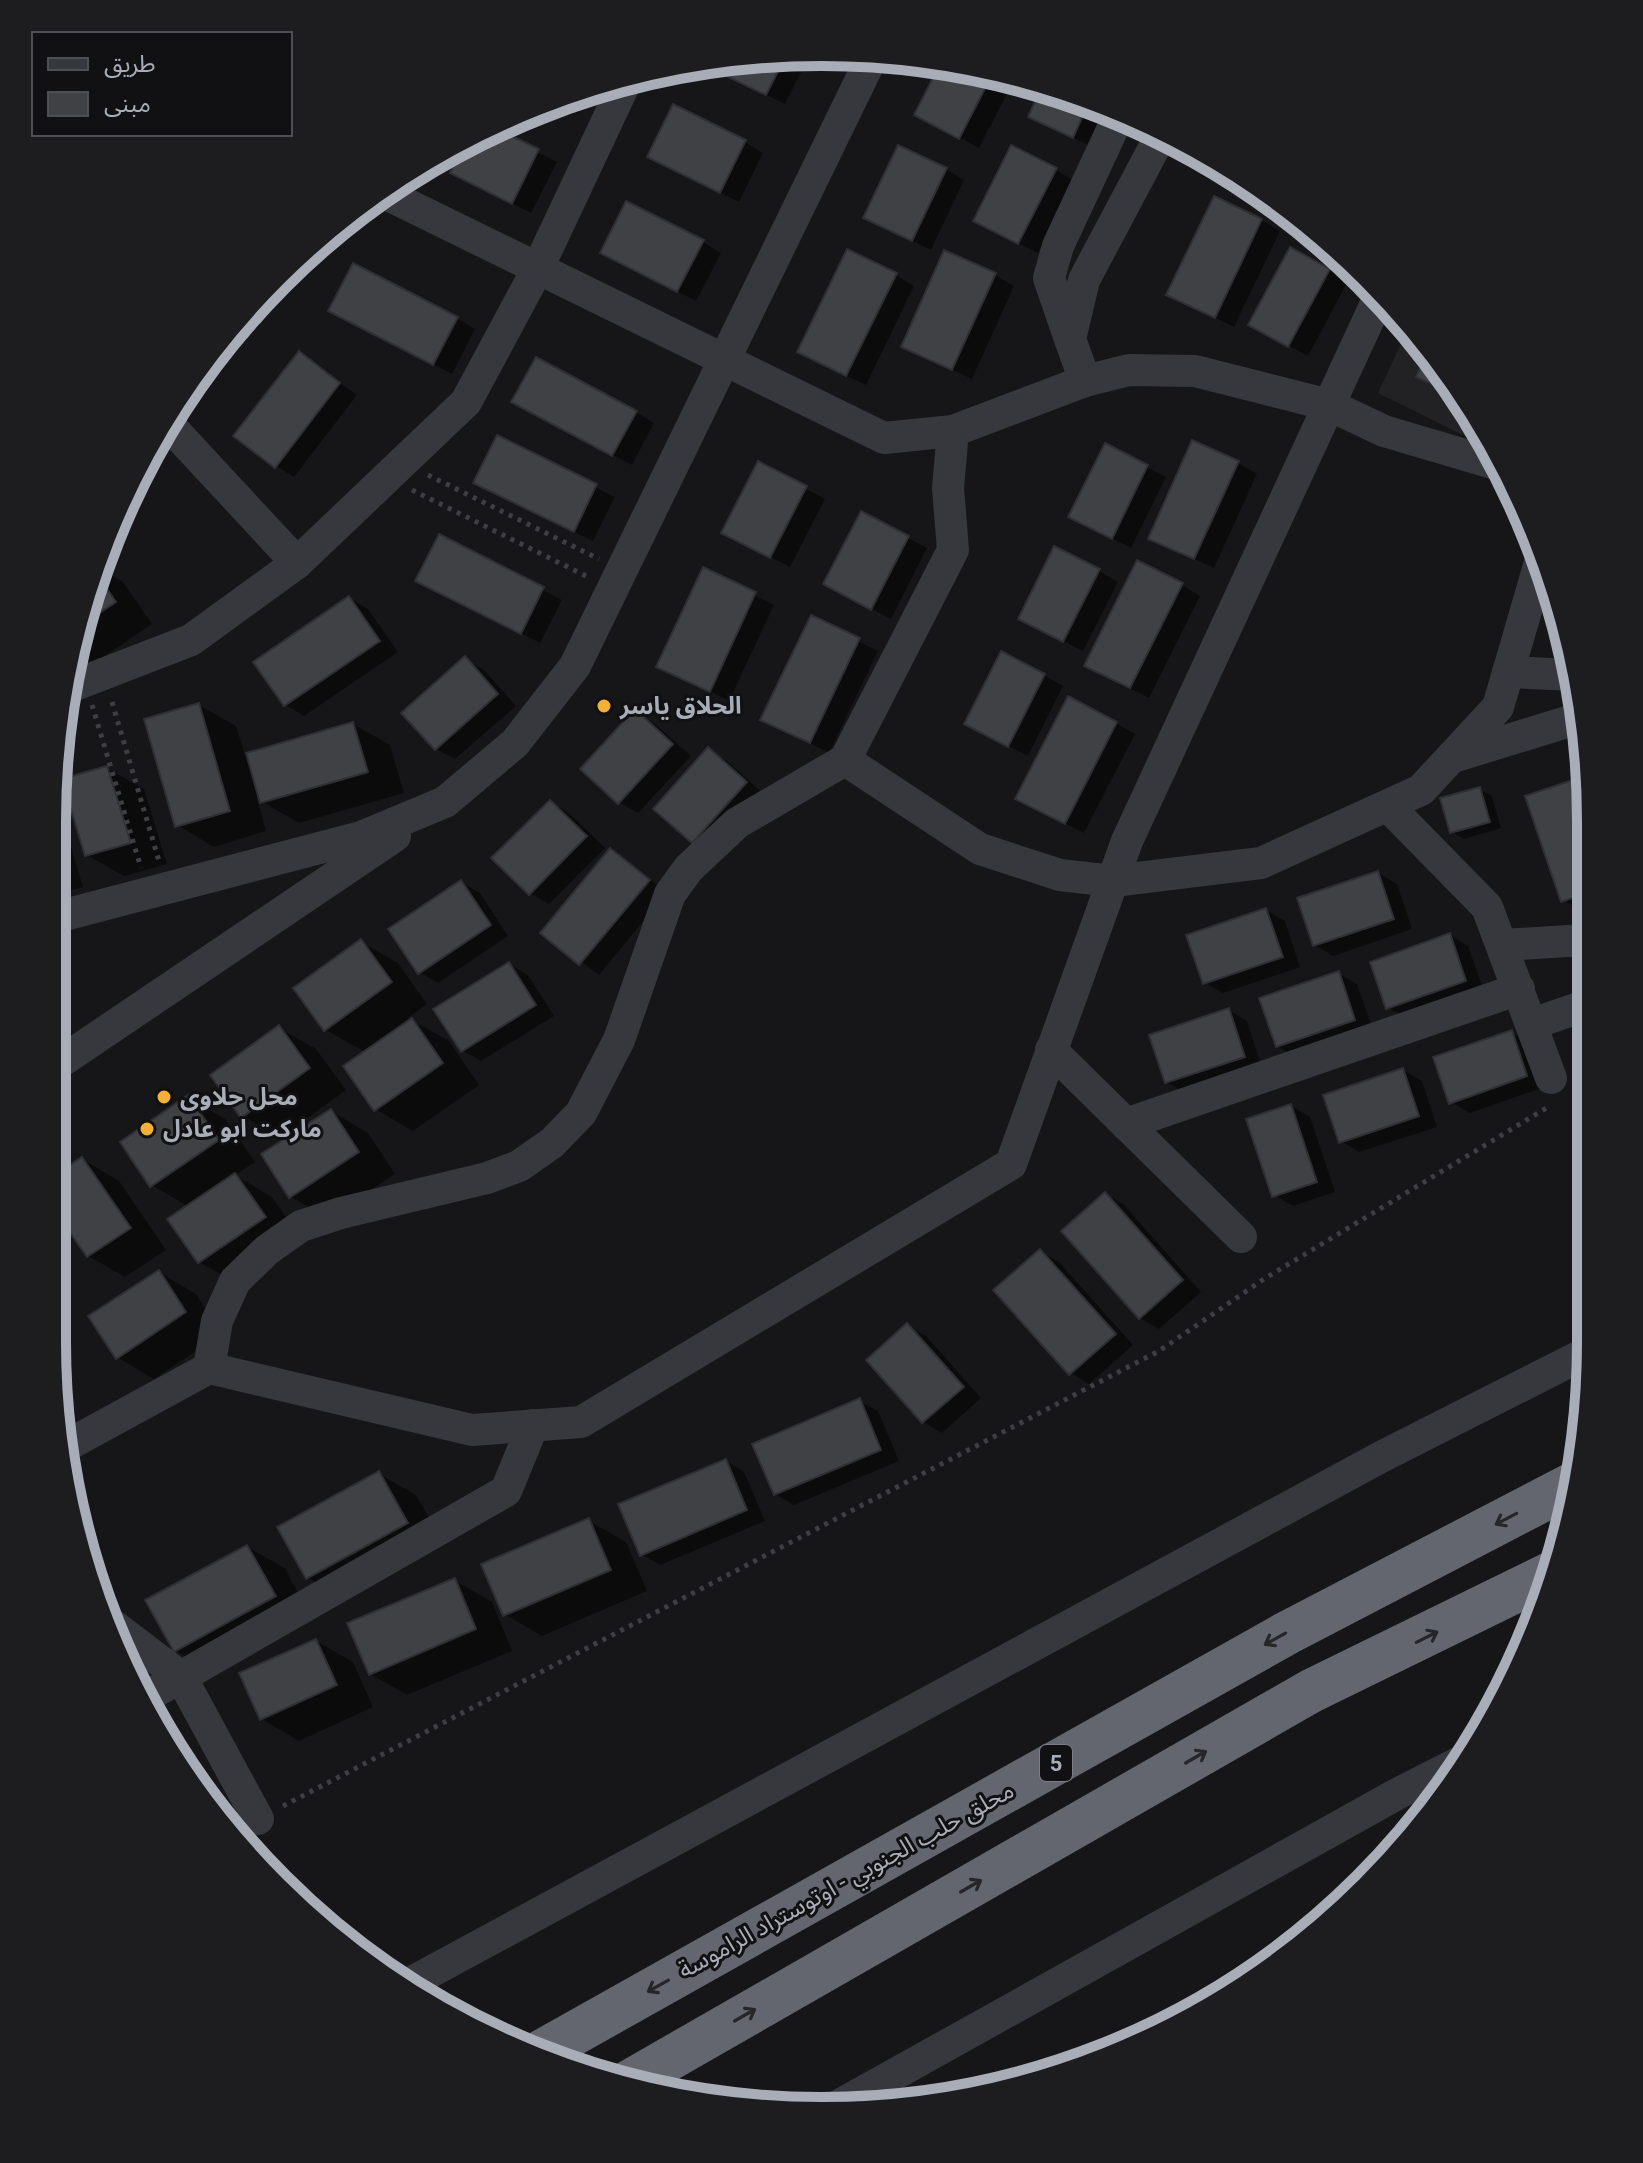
<svg xmlns="http://www.w3.org/2000/svg" width="1643" height="2163" font-family="Roboto,'Noto Sans Arabic',sans-serif">
<style>
.built{fill:#222225}
.shadow{fill:#0007}
.building{fill:#404145;stroke:#303034;stroke-width:2}
.lines{fill:none;stroke-linecap:round;stroke-linejoin:round}
.path{stroke:#3d3f44;stroke-width:5;stroke-dasharray:4 6;stroke-linecap:butt}
.street{stroke:#37383d;stroke-width:32}
.highway{stroke:#63666e;stroke-width:44}
.oneway{stroke:#26262a}
.poi-dot{fill:#f2b134;stroke:#111113;stroke-width:3}
.labels{text-anchor:middle;stroke-width:6;stroke-linejoin:round;paint-order:stroke}
.shield{fill:#111113;stroke:#7b7e86;stroke-width:2}
.shield-label{font-size:22px;font-weight:bold;fill:#a8adb8}
.poi-label{font-size:24px;font-weight:bold;fill:#a8adb8;stroke:#111113;text-anchor:start}
.street-label{font-size:24px;fill:#a8adb8;stroke:#111113}
.rim{fill:none;stroke:#a8adb8;stroke-width:10}
</style>
<rect width="100%" height="100%" fill="#161618"/>
<path class="built" d="M1408,329L1461,394L1491,449L1378,393Z"/>
<g class="shadow">
<path d="M806,53L810,55L785,104L704,64Z"/>
<path d="M942,64L971,67L1014,80L979,148L916,115Z"/>
<path d="M1043,89L1110,109L1092,147L1030,117Z"/>
<path d="M588,92L578,113L554,102Z"/>
<path d="M493,129L557,162L531,213L471,183L461,156L452,151Z"/>
<path d="M745,142L763,153L739,202L668,167Z"/>
<path d="M946,169L964,180L931,250L885,228Z"/>
<path d="M1056,170L1074,181L1038,253L994,231Z"/>
<path d="M1261,220L1280,231L1234,327L1169,295Z"/>
<path d="M703,242L721,253L696,301L621,263Z"/>
<path d="M1291,250L1348,281L1308,356L1269,335Z"/>
<path d="M896,275L914,286L866,385L818,362Z"/>
<path d="M995,275L1014,286L972,379L903,346Z"/>
<path d="M457,318L475,329L452,374L349,321Z"/>
<path d="M299,354L357,395L294,477L276,466Z"/>
<path d="M533,412H636L654,423L632,465Z"/>
<path d="M498,438L615,497L593,541L495,493Z"/>
<path d="M1106,446L1166,477L1131,548L1089,527Z"/>
<path d="M1238,463L1257,474L1214,568L1150,538Z"/>
<path d="M759,464L825,499L790,567L743,543Z"/>
<path d="M862,514L927,548L891,619L844,594Z"/>
<path d="M440,537L562,600L540,643L437,591Z"/>
<path d="M102,570L123,582L152,624L69,680L78,622Z"/>
<path d="M704,570L774,605L729,701L659,666Z"/>
<path d="M1099,571L1118,582L1083,651L1039,629Z"/>
<path d="M1182,585L1200,596L1149,698L1105,676Z"/>
<path d="M349,598L368,609L398,652L304,716L286,705Z"/>
<path d="M812,618L878,651L829,753L763,719Z"/>
<path d="M465,659L484,670L516,706L455,759L436,749Z"/>
<path d="M1044,675L1063,686L1028,756L985,734Z"/>
<path d="M199,705L236,726L245,755L353,724L390,745L404,793L299,823L257,799L266,831L214,847L177,825Z"/>
<path d="M635,712L654,723L691,756L638,813L619,802Z"/>
<path d="M1116,723L1135,734L1084,833L1036,809Z"/>
<path d="M708,750L727,761L764,794L712,853L693,842L655,808Z"/>
<path d="M107,768L144,789L167,864L124,876L87,855Z"/>
<path d="M1582,779L1584,910L1582,911L1563,900L1528,797Z"/>
<path d="M1479,789L1492,796L1501,828L1464,839L1452,832Z"/>
<path d="M550,802L569,813L605,848L549,904L530,893Z"/>
<path d="M54,806L60,810L83,887L53,896Z"/>
<path d="M611,851L667,892L599,975L542,932Z"/>
<path d="M1378,873L1397,884L1412,929L1333,956L1315,945Z"/>
<path d="M461,882L480,893L508,936L438,983L419,972Z"/>
<path d="M1266,910L1285,921L1300,967L1223,993L1204,982Z"/>
<path d="M1450,935L1468,946L1484,991L1407,1018L1388,1008Z"/>
<path d="M361,942L398,963L427,1004L408,1018L449,1041L479,1085L413,1131L375,1109L365,1052L326,1030Z"/>
<path d="M509,964L528,975L554,1016L481,1061L462,1050Z"/>
<path d="M1338,973L1357,984L1373,1030L1296,1057L1277,1046Z"/>
<path d="M1228,1010L1247,1021L1262,1068L1185,1093L1166,1082Z"/>
<path d="M279,1028L316,1049L346,1090L280,1138L243,1116Z"/>
<path d="M1511,1032L1530,1043L1545,1087L1470,1113L1451,1102Z"/>
<path d="M1403,1070L1422,1081L1437,1127L1359,1152L1341,1141Z"/>
<path d="M188,1098L225,1119L255,1162L235,1175L272,1197L301,1239L236,1283L199,1262L189,1207L152,1185Z"/>
<path d="M1291,1106L1310,1117L1335,1192L1293,1206L1274,1195Z"/>
<path d="M331,1111L368,1133L395,1174L328,1218L291,1197Z"/>
<path d="M82,1159L119,1181L166,1250L125,1277L88,1256Z"/>
<path d="M1106,1194L1124,1205L1201,1292L1159,1329L1140,1318Z"/>
<path d="M1040,1251L1059,1262L1133,1345L1089,1384L1071,1373Z"/>
<path d="M159,1272L196,1294L222,1334L154,1379L117,1357Z"/>
<path d="M907,1326L926,1336L981,1398L942,1433L923,1422Z"/>
<path d="M860,1401L878,1411L899,1461L794,1505L775,1494Z"/>
<path d="M726,1461L744,1472L765,1521L660,1565L641,1554Z"/>
<path d="M379,1474L416,1495L444,1544L344,1599L307,1577Z"/>
<path d="M589,1521L626,1542L647,1591L542,1636L504,1614Z"/>
<path d="M247,1547L285,1568L311,1618L212,1672L175,1650Z"/>
<path d="M454,1580L492,1602L512,1651L407,1695L370,1674Z"/>
<path d="M316,1641L353,1662L373,1707L299,1741L262,1719Z"/>
<path d="M183,1762L200,1772L227,1820Z"/>
</g>
<g class="building">
<path d="M786,56L766,95L701,64Z"/>
<path d="M940,64L993,73L959,139L914,115Z"/>
<path d="M1041,88L1089,102L1073,138L1028,117Z"/>
<path d="M673,104L746,140L720,193L647,157Z"/>
<path d="M495,128L539,149L512,204L450,173L458,156L450,152Z"/>
<path d="M898,145L947,168L912,241L863,218Z"/>
<path d="M1011,145L1057,168L1018,244L973,221Z"/>
<path d="M1214,196L1262,219L1215,318L1166,295Z"/>
<path d="M626,201L704,240L677,292L600,253Z"/>
<path d="M1290,247L1330,269L1288,347L1248,325Z"/>
<path d="M847,249L897,273L846,376L797,352Z"/>
<path d="M944,250L996,273L952,370L901,347Z"/>
<path d="M353,263L458,317L433,365L328,311Z"/>
<path d="M299,351L340,383L275,468L233,436Z"/>
<path d="M1427,352L1461,394L1463,398L1416,377Z"/>
<path d="M536,357L637,411L612,456L511,402Z"/>
<path d="M497,435L597,484L574,532L473,483Z"/>
<path d="M1192,440L1239,461L1194,559L1148,539Z"/>
<path d="M1105,443L1148,465L1112,539L1068,517Z"/>
<path d="M758,461L807,486L770,558L721,533Z"/>
<path d="M861,511L909,536L871,610L823,584Z"/>
<path d="M439,534L544,587L521,634L415,581Z"/>
<path d="M1054,546L1100,569L1063,642L1018,619Z"/>
<path d="M1137,560L1183,583L1130,688L1084,666Z"/>
<path d="M703,567L756,592L710,692L656,667Z"/>
<path d="M99,577L116,602L77,628L78,622Z"/>
<path d="M349,596L380,641L284,706L253,662Z"/>
<path d="M811,615L860,638L810,743L760,720Z"/>
<path d="M1001,651L1045,674L1008,747L964,724Z"/>
<path d="M465,656L498,694L435,750L401,713Z"/>
<path d="M1068,696L1117,722L1065,824L1015,799Z"/>
<path d="M199,703L230,811L175,827L144,719Z"/>
<path d="M635,709L673,744L618,804L580,769Z"/>
<path d="M353,722L368,772L260,803L246,753Z"/>
<path d="M708,747L747,782L692,843L653,809Z"/>
<path d="M107,766L131,843L85,856L62,779Z"/>
<path d="M1582,777L1584,894L1561,902L1525,796Z"/>
<path d="M1480,787L1490,822L1450,833L1440,798Z"/>
<path d="M550,800L587,836L529,895L491,858Z"/>
<path d="M610,848L650,880L579,965L540,933Z"/>
<path d="M1378,871L1394,919L1313,946L1297,898Z"/>
<path d="M461,880L491,925L418,974L388,929Z"/>
<path d="M1266,908L1283,957L1203,984L1186,935Z"/>
<path d="M1450,933L1466,981L1386,1009L1370,962Z"/>
<path d="M361,939L392,982L324,1031L293,988Z"/>
<path d="M509,962L536,1005L461,1052L433,1009Z"/>
<path d="M1339,971L1355,1020L1276,1047L1259,998Z"/>
<path d="M1229,1008L1245,1057L1165,1083L1149,1035Z"/>
<path d="M412,1018L443,1063L374,1111L343,1066Z"/>
<path d="M279,1025L310,1068L241,1118L210,1075Z"/>
<path d="M1512,1030L1527,1076L1449,1104L1433,1057Z"/>
<path d="M1403,1068L1419,1116L1339,1143L1323,1095Z"/>
<path d="M188,1095L219,1140L150,1187L120,1142Z"/>
<path d="M1291,1104L1317,1182L1272,1197L1246,1119Z"/>
<path d="M331,1109L359,1152L289,1198L261,1154Z"/>
<path d="M82,1157L131,1228L87,1257L52,1207V1177Z"/>
<path d="M235,1173L266,1217L198,1263L167,1219Z"/>
<path d="M1105,1192L1183,1280L1139,1319L1061,1231Z"/>
<path d="M1040,1249L1116,1334L1069,1375L993,1290Z"/>
<path d="M159,1270L186,1312L116,1359L88,1316Z"/>
<path d="M907,1323L964,1387L922,1423L866,1360Z"/>
<path d="M860,1398L881,1450L774,1495L752,1444Z"/>
<path d="M726,1459L747,1510L640,1556L618,1504Z"/>
<path d="M379,1471L408,1523L306,1579L277,1527Z"/>
<path d="M589,1518L611,1570L503,1616L481,1564Z"/>
<path d="M247,1545L276,1596L174,1652L145,1600Z"/>
<path d="M455,1578L476,1629L369,1675L347,1623Z"/>
<path d="M316,1639L337,1685L260,1720L239,1673Z"/>
</g>
<g class="lines">
<g class="path">
<path d="M180,399C229,357 273,313 304,256"/>
<path d="M428,475L599,559"/>
<path d="M412,490L590,578"/>
<path d="M112,702L159,861"/>
<path d="M92,705L141,868"/>
<path d="M283,1806L1159,1351L1264,1279L1548,1107"/>
</g>
<g class="street">
<path d="M382,192L884,438L953,431L1085,381L1129,370L1195,371L1329,405L1384,431L1499,465"/>
<path d="M1070,339L1049,278L1058,246L1120,113"/>
<path d="M1085,381L1070,339L1084,280L1161,135"/>
<path d="M168,424L297,563"/>
<path d="M1508,672L1572,675"/>
<path d="M67,688L191,640L297,563L466,402L538,268L626,81"/>
<path d="M1453,757L1583,717"/>
<path d="M845,760L980,849L1060,875L1113,881L1261,863L1421,790L1498,707L1541,559"/>
<path d="M1388,806L1487,907L1551,1078"/>
<path d="M53,918L361,837L445,802L515,743L575,666L872,57"/>
<path d="M1502,945L1584,940"/>
<path d="M1532,1024L1584,1006"/>
<path d="M1051,1050L1241,1237"/>
<path d="M53,1067L395,836"/>
<path d="M1126,1124L1519,989"/>
<path d="M209,1368L472,1430L581,1422L1011,1164L1127,841L1380,295"/>
<path d="M66,1446L209,1368L217,1321L235,1281L267,1250L301,1226L341,1213L487,1178L519,1166L552,1143L581,1113L619,1040L670,894L689,868L737,823L845,760L953,550L948,488L953,431"/>
<path d="M114,1626L181,1677L258,1819"/>
<path d="M144,1698L506,1491L533,1425"/>
<path d="M412,1982L1381,1457L1584,1354"/>
<path d="M836,2107L1397,1794L1460,1762"/>
</g>
<g class="highway">
<path d="M541,2052L1287,1633L1575,1483"/>
<path d="M629,2082L1311,1691L1554,1572"/>
</g>
</g>
<defs><path id="oneway-shaft" d="M-6 0H5M1.5-3L5.5 0L1.5 3" fill="none" stroke-width="1.6" stroke-linecap="round" stroke-linejoin="round" transform="scale(2)"/></defs>
<g class="oneway">
<use href="#oneway-shaft" transform="translate(1506 1519) rotate(152)"/>
<use href="#oneway-shaft" transform="translate(1427 1637) rotate(-27)"/>
<use href="#oneway-shaft" transform="translate(1275 1639) rotate(151)"/>
<use href="#oneway-shaft" transform="translate(1196 1757) rotate(-30)"/>
<use href="#oneway-shaft" transform="translate(971 1886) rotate(-30)"/>
<use href="#oneway-shaft" transform="translate(658 1986) rotate(151)"/>
<use href="#oneway-shaft" transform="translate(745 2015) rotate(-30)"/>
</g>
<g class="poi-dot">
<circle cx="604" cy="706" r="8"/>
<circle cx="164" cy="1097" r="8"/>
<circle cx="147" cy="1129" r="8"/>
</g>
<g class="labels">
<rect class="shield" x="1040" y="1745" width="32" height="36" rx="6"/>
<g class="shield-label">
<text x="1056" y="1771">5</text>
</g>
<g class="poi-label">
<text x="620" y="714">الحلاق ياسر</text>
<text x="180" y="1105">محل حلاوى</text>
<text x="163" y="1137">ماركت ابو عادل</text>
</g>
<g class="street-label">
<text transform="translate(846 1880) rotate(-29)" y="8">محلق حلب الجنوبي - اوتوستراد الراموسة</text>
</g>
</g>
<path d="M0 0H1643V2163H0ZM821 66H822A755 755 0 0 1 1577 821V1342A755 755 0 0 1 822 2097H821A755 755 0 0 1 66 1342V821A755 755 0 0 1 821 66Z" fill="#1d1d20" fill-rule="evenodd"/>
<path class="rim" d="M821 66H822A755 755 0 0 1 1577 821V1342A755 755 0 0 1 822 2097H821A755 755 0 0 1 66 1342V821A755 755 0 0 1 821 66Z"/>
<rect x="32" y="32" width="260" height="104" fill="#111113" stroke="#4d4f55" stroke-width="2"/>
<rect x="48" y="58" width="40" height="12" fill="#37383d" stroke="#4d4f55" stroke-width="2"/>
<text x="104" y="72" font-size="24" fill="#a8adb8">طريق</text>
<rect x="48" y="92" width="40" height="24" fill="#404145" stroke="#4d4f55" stroke-width="2"/>
<text x="104" y="112" font-size="24" fill="#a8adb8">مبنى</text>
</svg>
